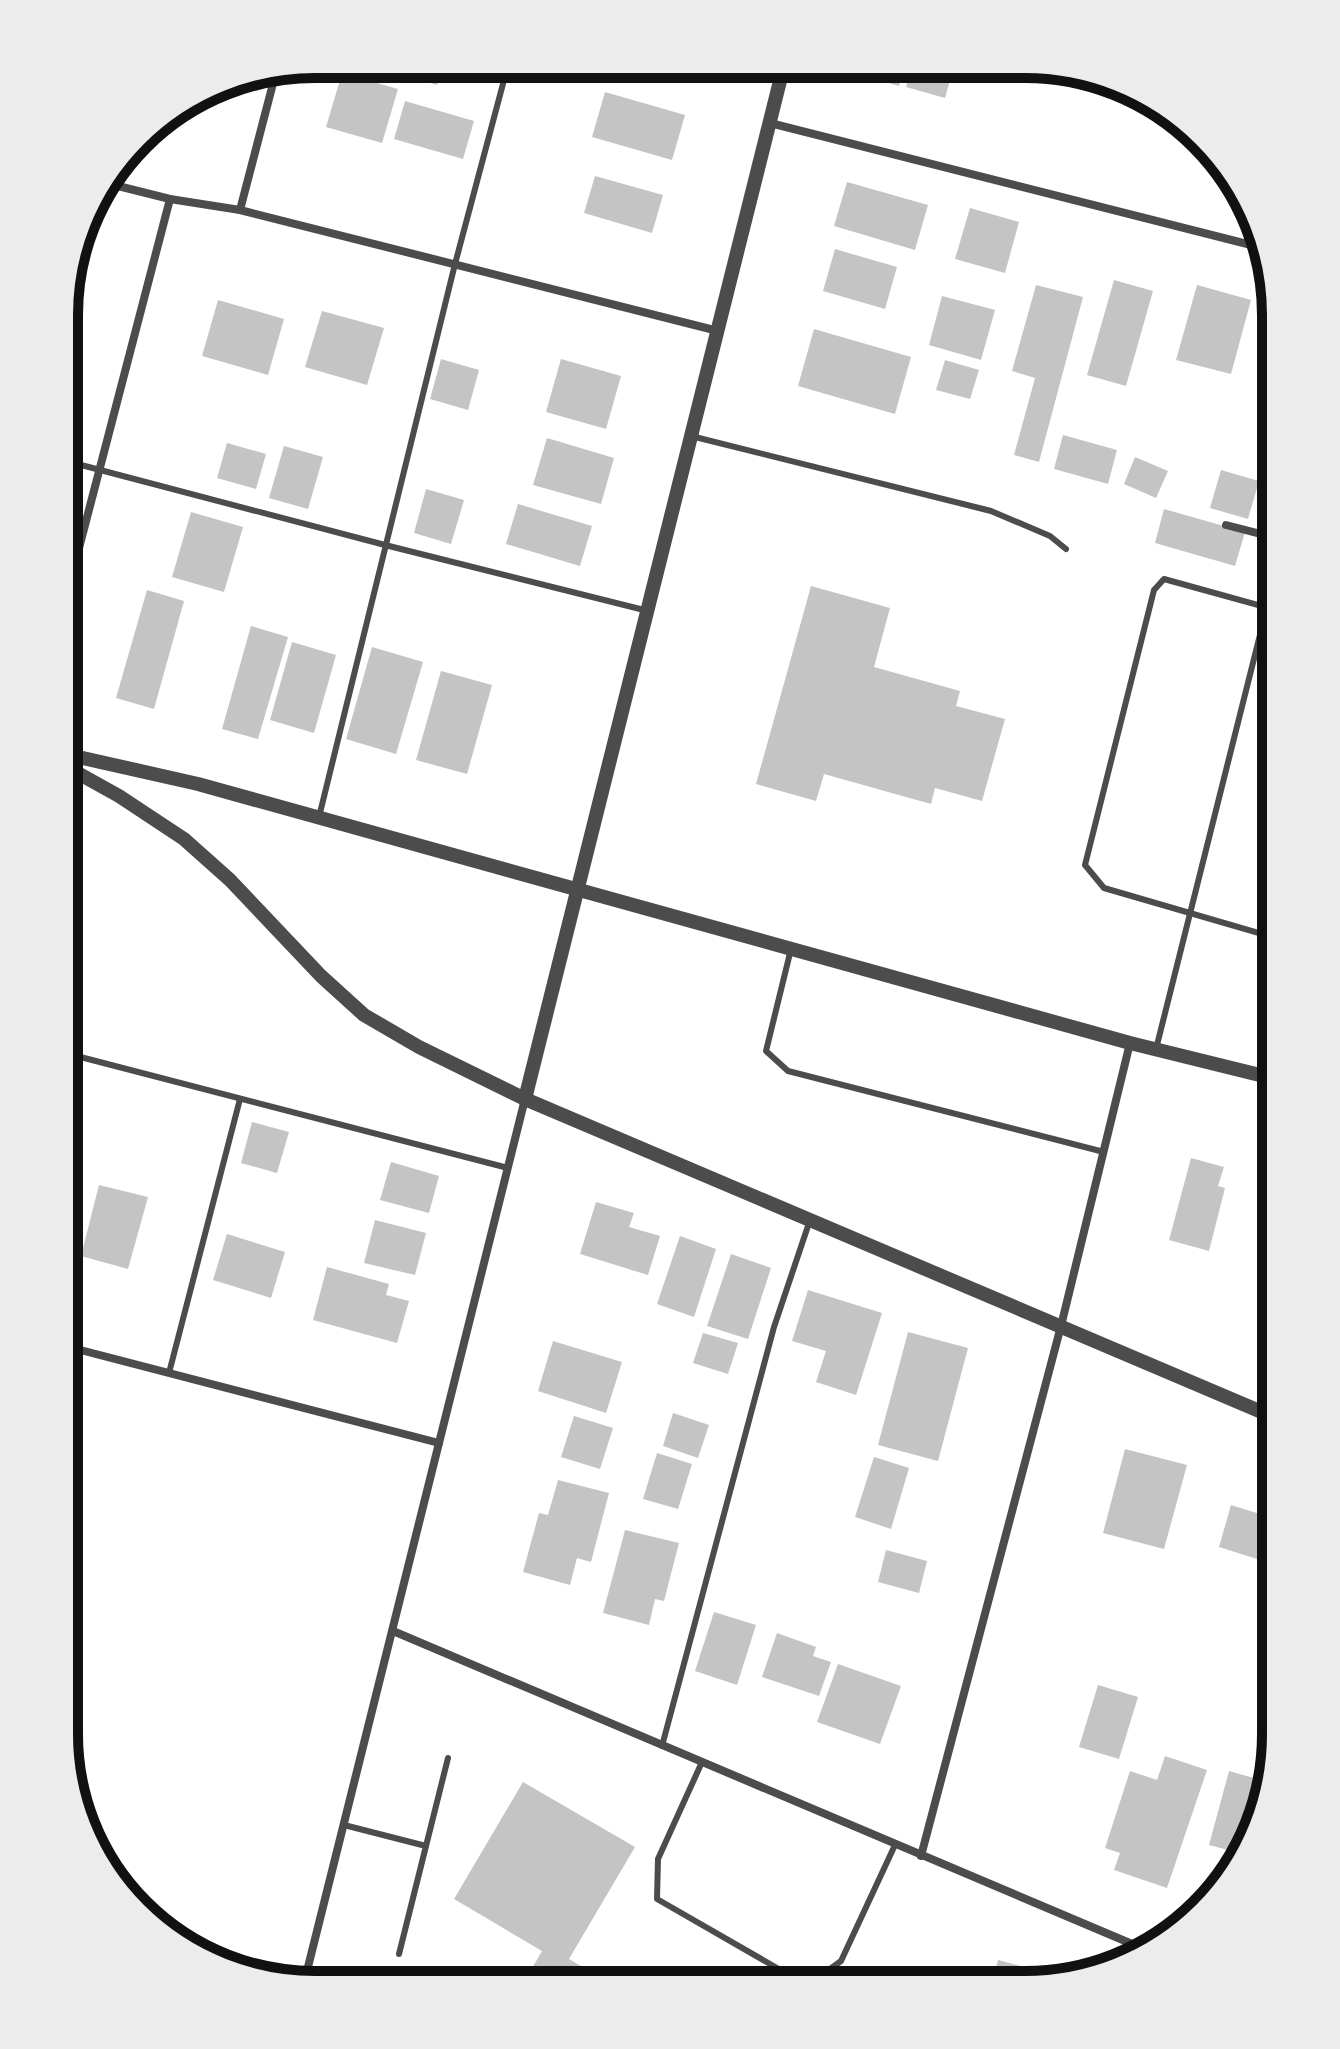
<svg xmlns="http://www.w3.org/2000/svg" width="1340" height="2049" font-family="Mulish,sans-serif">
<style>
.building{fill:#c4c4c4}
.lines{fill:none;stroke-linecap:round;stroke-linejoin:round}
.service{stroke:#4c4c4c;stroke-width:6}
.minor{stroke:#4c4c4c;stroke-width:8}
.tertiary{stroke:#4c4c4c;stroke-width:14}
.rim{fill:none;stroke:#111;stroke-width:10}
</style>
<rect width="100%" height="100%" fill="#fff"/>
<g class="building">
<path d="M368,64H443L437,85Z"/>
<path d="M649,65H693L689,78Z"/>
<path d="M856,66H904L899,86L854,73Z"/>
<path d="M912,66H954L945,98L906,87Z"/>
<path d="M342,73L398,89L382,143L326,127Z"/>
<path d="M605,92L685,115L672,160L592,137Z"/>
<path d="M405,101L474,121L463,159L394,139Z"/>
<path d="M595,176L663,195L652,233L584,213Z"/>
<path d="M847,182L928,205L915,250L834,226Z"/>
<path d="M970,208L1019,222L1005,273L955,259Z"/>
<path d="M835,249L897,267L885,309L823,291Z"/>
<path d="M72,263L82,266L67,318L66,283Z"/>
<path d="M1114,280L1153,291L1126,386L1087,375Z"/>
<path d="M1036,285L1083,297L1039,462L1014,455L1035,378L1012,371Z"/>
<path d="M1197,285L1251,300L1231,374L1176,360Z"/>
<path d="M942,296L995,310L981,360L929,345Z"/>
<path d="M218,300L284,319L268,375L202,356Z"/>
<path d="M322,311L384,328L367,385L305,367Z"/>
<path d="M814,329L911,357L895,414L798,386Z"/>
<path d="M441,359L479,370L468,410L430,399Z"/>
<path d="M561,359L621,376L606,429L546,412Z"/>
<path d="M945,360L979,370L970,399L936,390Z"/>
<path d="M1063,435L1117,450L1108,484L1054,469Z"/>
<path d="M547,438L614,458L601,504L533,485Z"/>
<path d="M227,443L266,454L256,489L217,478Z"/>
<path d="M284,446L323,457L308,509L269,498Z"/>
<path d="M1135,457L1168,471L1156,498L1124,484Z"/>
<path d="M1221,470L1259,481L1248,519L1210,508Z"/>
<path d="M426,489L464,500L451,544L414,533Z"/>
<path d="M518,504L592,526L580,566L506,544Z"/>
<path d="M1164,509L1245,532L1235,566L1155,543Z"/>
<path d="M191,512L243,527L224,592L172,577Z"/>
<path d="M811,586L890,608L874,667L960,691L956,706L1005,719L982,801L935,788L931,804L824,774L816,801L756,784Z"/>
<path d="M147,590L184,601L154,709L116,698Z"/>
<path d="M251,626L288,637L258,739L222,729Z"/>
<path d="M292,642L336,655L314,733L270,720Z"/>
<path d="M372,647L423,662L396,754L346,739Z"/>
<path d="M441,671L492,685L467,774L416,760Z"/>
<path d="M252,1122L289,1132L277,1173L241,1163Z"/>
<path d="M1191,1158L1224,1167L1218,1186L1225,1188L1209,1251L1169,1240Z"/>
<path d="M391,1162L439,1176L429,1213L380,1200Z"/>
<path d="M99,1185L148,1197L128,1269L81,1256Z"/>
<path d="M596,1202L634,1213L629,1227L660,1236L648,1275L580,1254Z"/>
<path d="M375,1220L426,1233L415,1275L364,1263Z"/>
<path d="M227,1234L285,1252L271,1298L213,1280Z"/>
<path d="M680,1236L716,1249L694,1317L657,1304Z"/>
<path d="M731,1254L771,1268L748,1339L707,1326Z"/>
<path d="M327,1267L389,1284L386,1295L409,1301L397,1343L313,1320Z"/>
<path d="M808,1290L882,1313L856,1395L816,1382L826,1351L792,1341Z"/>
<path d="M1275,1296L1276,1297V1331L1265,1327Z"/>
<path d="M908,1332L968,1348L938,1461L878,1445Z"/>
<path d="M703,1333L738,1343L728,1374L693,1363Z"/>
<path d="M553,1341L622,1362L606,1413L538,1391Z"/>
<path d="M673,1413L709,1425L698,1458L663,1446Z"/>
<path d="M574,1416L613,1428L600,1469L561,1457Z"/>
<path d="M1125,1449L1187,1465L1164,1549L1103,1533Z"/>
<path d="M657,1453L692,1464L678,1509L643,1499Z"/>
<path d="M874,1457L909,1468L891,1529L855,1517Z"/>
<path d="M558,1480L609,1493L591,1562L577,1558L570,1585L523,1572L539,1513L548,1515Z"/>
<path d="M1231,1505L1276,1519V1556L1273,1564L1219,1547Z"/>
<path d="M625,1530L679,1543L664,1601L655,1599L649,1625L603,1613Z"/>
<path d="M886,1550L927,1561L919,1593L878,1582Z"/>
<path d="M714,1612L756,1625L737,1685L695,1671Z"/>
<path d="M777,1633L816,1647L813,1656L831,1662L819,1696L762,1677Z"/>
<path d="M838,1664L901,1686L880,1744L817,1722Z"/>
<path d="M1098,1685L1138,1697L1119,1759L1079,1747Z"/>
<path d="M1165,1756L1207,1770L1167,1888L1114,1870L1120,1853L1105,1848L1130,1771L1157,1780Z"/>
<path d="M1229,1771L1268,1782L1257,1830L1243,1854L1209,1845Z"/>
<path d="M523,1782L635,1847L569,1959L611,1984H523L542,1951L454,1899Z"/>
<path d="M998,1960L1055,1975L1054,1979L1026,1985H992Z"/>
</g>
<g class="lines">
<g class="service">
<path d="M691,436L991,511L1050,536L1066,549"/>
<path d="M66,461L385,545L648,611"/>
<path d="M319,817L455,264L508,65"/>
<path d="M1276,938L1104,888L1085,865L1154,590L1164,579L1276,610"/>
<path d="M791,949L766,1051L788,1071L1104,1152"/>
<path d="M1156,1049L1267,607"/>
<path d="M65,1053L508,1168"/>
<path d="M169,1373L240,1099"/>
<path d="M662,1746L774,1327L810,1220"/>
<path d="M702,1762L658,1859L657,1899L784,1972L819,1977L841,1961L895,1845"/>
<path d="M344,1825L426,1846L448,1758"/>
<path d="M399,1954L426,1846"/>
</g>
<g class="minor">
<path d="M770,123L1263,248"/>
<path d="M106,183L170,199L240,210L718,331"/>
<path d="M240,210L276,72"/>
<path d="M1226,525L1276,538"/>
<path d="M66,598L170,199"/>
<path d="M65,1346L439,1443"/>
<path d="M393,1631L1144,1949"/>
<path d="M921,1856L1061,1326L1130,1043"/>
<path d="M304,1983L525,1099"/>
</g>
<g class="tertiary">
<path d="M65,754L198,784L1130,1043L1276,1079"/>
<path d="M65,766L119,796L184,839L230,880L321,976L364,1015L419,1047L525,1099L1276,1418"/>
<path d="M525,1099L784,65"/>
</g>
</g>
<path d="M0 0H1340V2049H0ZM315 78H1025A237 237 0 0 1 1262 315V1734A237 237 0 0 1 1025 1971H315A237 237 0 0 1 78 1734V315A237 237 0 0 1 315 78Z" fill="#ececec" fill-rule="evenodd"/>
<path class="rim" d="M315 78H1025A237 237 0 0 1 1262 315V1734A237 237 0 0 1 1025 1971H315A237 237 0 0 1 78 1734V315A237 237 0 0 1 315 78Z"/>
</svg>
